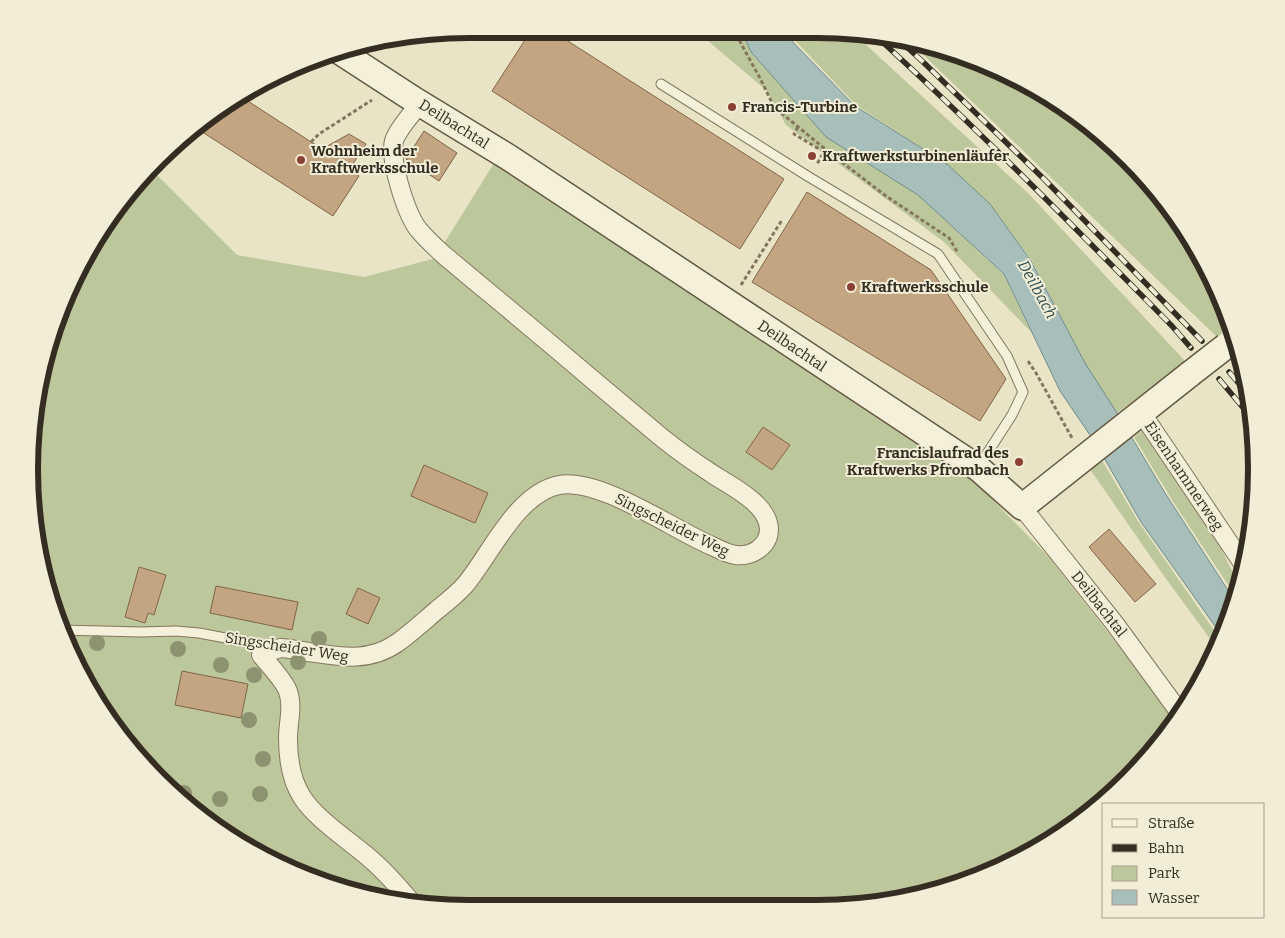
<svg xmlns="http://www.w3.org/2000/svg" width="1285" height="938" font-family="Bitter,serif">
<style>
.green{fill:#bdc79c}
.water{fill:#a8beba;stroke:#708c88}
.building{fill:#c4a581;stroke:#806447}
.lines{fill:none;stroke-linecap:round;stroke-linejoin:round}
.lane-casing{stroke:#84775e;stroke-width:11}
.street-casing{stroke:#84775e;stroke-width:20}
.secondary-casing{stroke:#655842;stroke-width:28}
.path{stroke:#84775e;stroke-width:3;stroke-dasharray:4 2.5;stroke-linecap:butt}
.lane{stroke:#f5f0da;stroke-width:9}
.street{stroke:#f5f0da;stroke-width:18}
.secondary{stroke:#f5f0da;stroke-width:25}
.rail-casing{stroke:#352d21;stroke-width:5.5}
.rail{stroke:#f2edd6;stroke-width:4;stroke-dasharray:11;stroke-linecap:butt}
.secondary-bridge-casing{stroke:#655842;stroke-width:28;stroke-linecap:butt}
.secondary-bridge{stroke:#f5f0da;stroke-width:25}
.tree{fill:#8d9370}
.poi-dot{fill:#8c3f35;stroke:#f2edd6;stroke-width:2}
.labels{text-anchor:middle;stroke-width:4;stroke-linejoin:round;paint-order:stroke}
.poi-label{font-size:15px;font-weight:bold;fill:#352d21;stroke:#f2edd6;text-anchor:start}
.street-label{font-size:15px;fill:#352d21;stroke:#f2edd6}
.water-label{font-size:16px;font-style:italic;fill:#315254;stroke:#f2edd6}
.rim{fill:none;stroke:#352d21;stroke-width:6}
</style>
<rect width="100%" height="100%" fill="#eae4c7"/>
<g class="green">
<path d="M694,29H741L751,52L826,137L918,195L1004,275L1031,332L944,242L786,125L767,91Z"/>
<path d="M791,29H816L855,34L876,54L1029,194L1186,362L1117,413L1085,364L1032,261L990,204L947,164L856,105L789,34Z"/>
<path d="M909,41L930,44L1060,103L1165,201L1211,274L1231,327L1217,337Z"/>
<path d="M496,160L960,467L1048,556L1176,719L1147,759L1084,818L985,876L874,905L440,908L328,886L249,850L179,800L120,737L62,637L32,526L33,411L74,275L138,179L150,168L237,255L364,277L444,256L443,245Z"/>
<path d="M1151,424L1180,465L1239,585L1236,597L1172,500L1134,437Z"/>
<path d="M1097,452L1138,521L1220,639L1216,647L1164,576L1085,462Z"/>
</g>
<path class="water" d="M741,29H787L785,34L855,106L947,164L990,204L1031,261L1085,363L1117,413L1165,493L1235,601L1233,610L1222,636L1141,522L1096,444L1060,391L1004,274L918,195L826,137L751,52Z"/>
<g class="building">
<path d="M532,29H549L784,179L740,249L492,91Z"/>
<path d="M240,96L322,149L349,134L366,144L349,170L359,176L333,216L196,128L225,103Z"/>
<path d="M424,131L457,153L439,181L406,159Z"/>
<path d="M807,192L931,270L1006,379L980,421L752,282Z"/>
<path d="M763,427L790,445L772,470L746,452Z"/>
<path d="M424,465L488,493L475,523L411,496Z"/>
<path d="M1109,529L1156,584L1135,602L1089,547Z"/>
<path d="M139,567L166,575L154,615L148,613L145,623L125,617Z"/>
<path d="M216,586L298,602L292,630L210,613Z"/>
<path d="M358,588L380,598L368,624L346,614Z"/>
<path d="M182,671L248,684L241,718L175,705Z"/>
</g>
<g class="lines">
<defs>
<g id="lane">
<path d="M661,84L809,177L938,254L1007,356L1023,392L1012,415L979,466"/>
<path d="M60,630L141,632L176,631L199,633L273,647"/>
</g>
<g id="street">
<path d="M1141,412L1244,565"/>
<path d="M1022,507L1115,624L1180,713"/>
<path d="M412,903C398,886 384,870 367,856C348,840 315,818 302,797C291,780 288,758 288,738C288,722 294,704 287,689C281,677 270,666 261,655C267,653 275,649 281,648C288,648 295,650 302,651C336,656 367,664 397,643C411,633 424,621 437,610C447,602 457,594 465,585C491,554 516,494 559,485C599,477 674,530 712,546C720,550 728,554 736,555C752,557 769,546 769,529C768,503 730,486 711,473C694,462 677,450 661,437C638,418 616,399 593,380C544,338 494,297 445,256C435,247 426,239 418,229C406,213 387,155 395,138C401,125 412,114 420,103"/>
</g>
<path id="secondary" d="M339,51L416,101L508,157L978,468L1022,507L1190,374"/>
</defs>
<use href="#lane" class="lane-casing"/>
<use href="#street" class="street-casing"/>
<use href="#secondary" class="secondary-casing"/>
<g class="path">
<path d="M733,29L761,80L774,107L830,153L886,196L949,238L958,253"/>
<path d="M798,127L794,134L824,152L817,164"/>
<path d="M311,142L319,134L372,100"/>
<path d="M741,285L782,220"/>
<path d="M1028,361L1036,373L1072,438"/>
</g>
<use href="#lane" class="lane"/>
<use href="#street" class="street"/>
<use href="#secondary" class="secondary"/>
<defs>
<g id="rail">
<path d="M877,37C979,130 1075,228 1172,326L1191,348"/>
<path d="M899,40L921,60L1045,180L1202,341"/>
<path d="M1229,372L1248,394"/>
<path d="M1219,379L1251,417"/>
</g>
</defs>
<use href="#rail" class="rail-casing"/>
<use href="#rail" class="rail"/>
<defs>
<path id="secondary-bridge" d="M1190,374L1226,346"/>
</defs>
<use href="#secondary-bridge" class="secondary-bridge-casing"/>
<use href="#secondary-bridge" class="secondary-bridge"/>
</g>
<g class="tree">
<circle cx="319" cy="639" r="8"/>
<circle cx="97" cy="643" r="8"/>
<circle cx="178" cy="649" r="8"/>
<circle cx="298" cy="662" r="8"/>
<circle cx="221" cy="665" r="8"/>
<circle cx="254" cy="675" r="8"/>
<circle cx="249" cy="720" r="8"/>
<circle cx="263" cy="759" r="8"/>
<circle cx="184" cy="793" r="8"/>
<circle cx="260" cy="794" r="8"/>
<circle cx="220" cy="799" r="8"/>
</g>
<g class="poi-dot">
<circle cx="732" cy="107" r="5"/>
<circle cx="812" cy="156" r="5"/>
<circle cx="301" cy="160" r="5"/>
<circle cx="851" cy="287" r="5"/>
<circle cx="1019" cy="462" r="5"/>
</g>
<g class="labels">
<g class="poi-label">
<text x="742" y="112">Francis-Turbine</text>
<text x="311" y="156">Wohnheim der<tspan x="311" dy="17">Kraftwerksschule</tspan></text>
<text x="822" y="161">Kraftwerksturbinenläufer</text>
<text x="861" y="292">Kraftwerksschule</text>
<text x="1009" y="458" text-anchor="end">Francislaufrad des<tspan x="1009" dy="17">Kraftwerks Pfrombach</tspan></text>
</g>
<g class="street-label">
<text transform="translate(454 124) rotate(32)" y="5">Deilbachtal</text>
<text transform="translate(792 346) rotate(34)" y="5">Deilbachtal</text>
<text transform="translate(1184 476) rotate(56)" y="5">Eisenhammerweg</text>
<text transform="translate(672 525) rotate(26)" y="5">Singscheider Weg</text>
<text transform="translate(1099 604) rotate(52)" y="5">Deilbachtal</text>
<text transform="translate(287 647) rotate(9)" y="5">Singscheider Weg</text>
</g>
<g class="water-label">
<text transform="translate(1038 289) rotate(61)" y="6">Deilbach</text>
</g>
</g>
<path d="M0 0H1285V938H0ZM469 38H817A431 431 0 0 1 1248 469V469A431 431 0 0 1 817 900H469A431 431 0 0 1 38 469V469A431 431 0 0 1 469 38Z" fill="#f2edd6" fill-rule="evenodd"/>
<path class="rim" d="M469 38H817A431 431 0 0 1 1248 469V469A431 431 0 0 1 817 900H469A431 431 0 0 1 38 469V469A431 431 0 0 1 469 38Z"/>
<rect x="1102" y="803" width="162" height="115" fill="#f2edd6" stroke="#a6a08e"/>
<rect x="1112" y="819" width="25" height="8" fill="#f5f0da" stroke="#a6a08e"/>
<text x="1148" y="828" font-size="15" fill="#352d21">Straße</text>
<rect x="1112" y="844" width="25" height="8" fill="#352d21" stroke="#a6a08e"/>
<text x="1148" y="853" font-size="15" fill="#352d21">Bahn</text>
<rect x="1112" y="866" width="25" height="15" fill="#bdc79c" stroke="#a6a08e"/>
<text x="1148" y="878" font-size="15" fill="#352d21">Park</text>
<rect x="1112" y="890" width="25" height="15" fill="#a8beba" stroke="#a6a08e"/>
<text x="1148" y="903" font-size="15" fill="#352d21">Wasser</text>
</svg>
